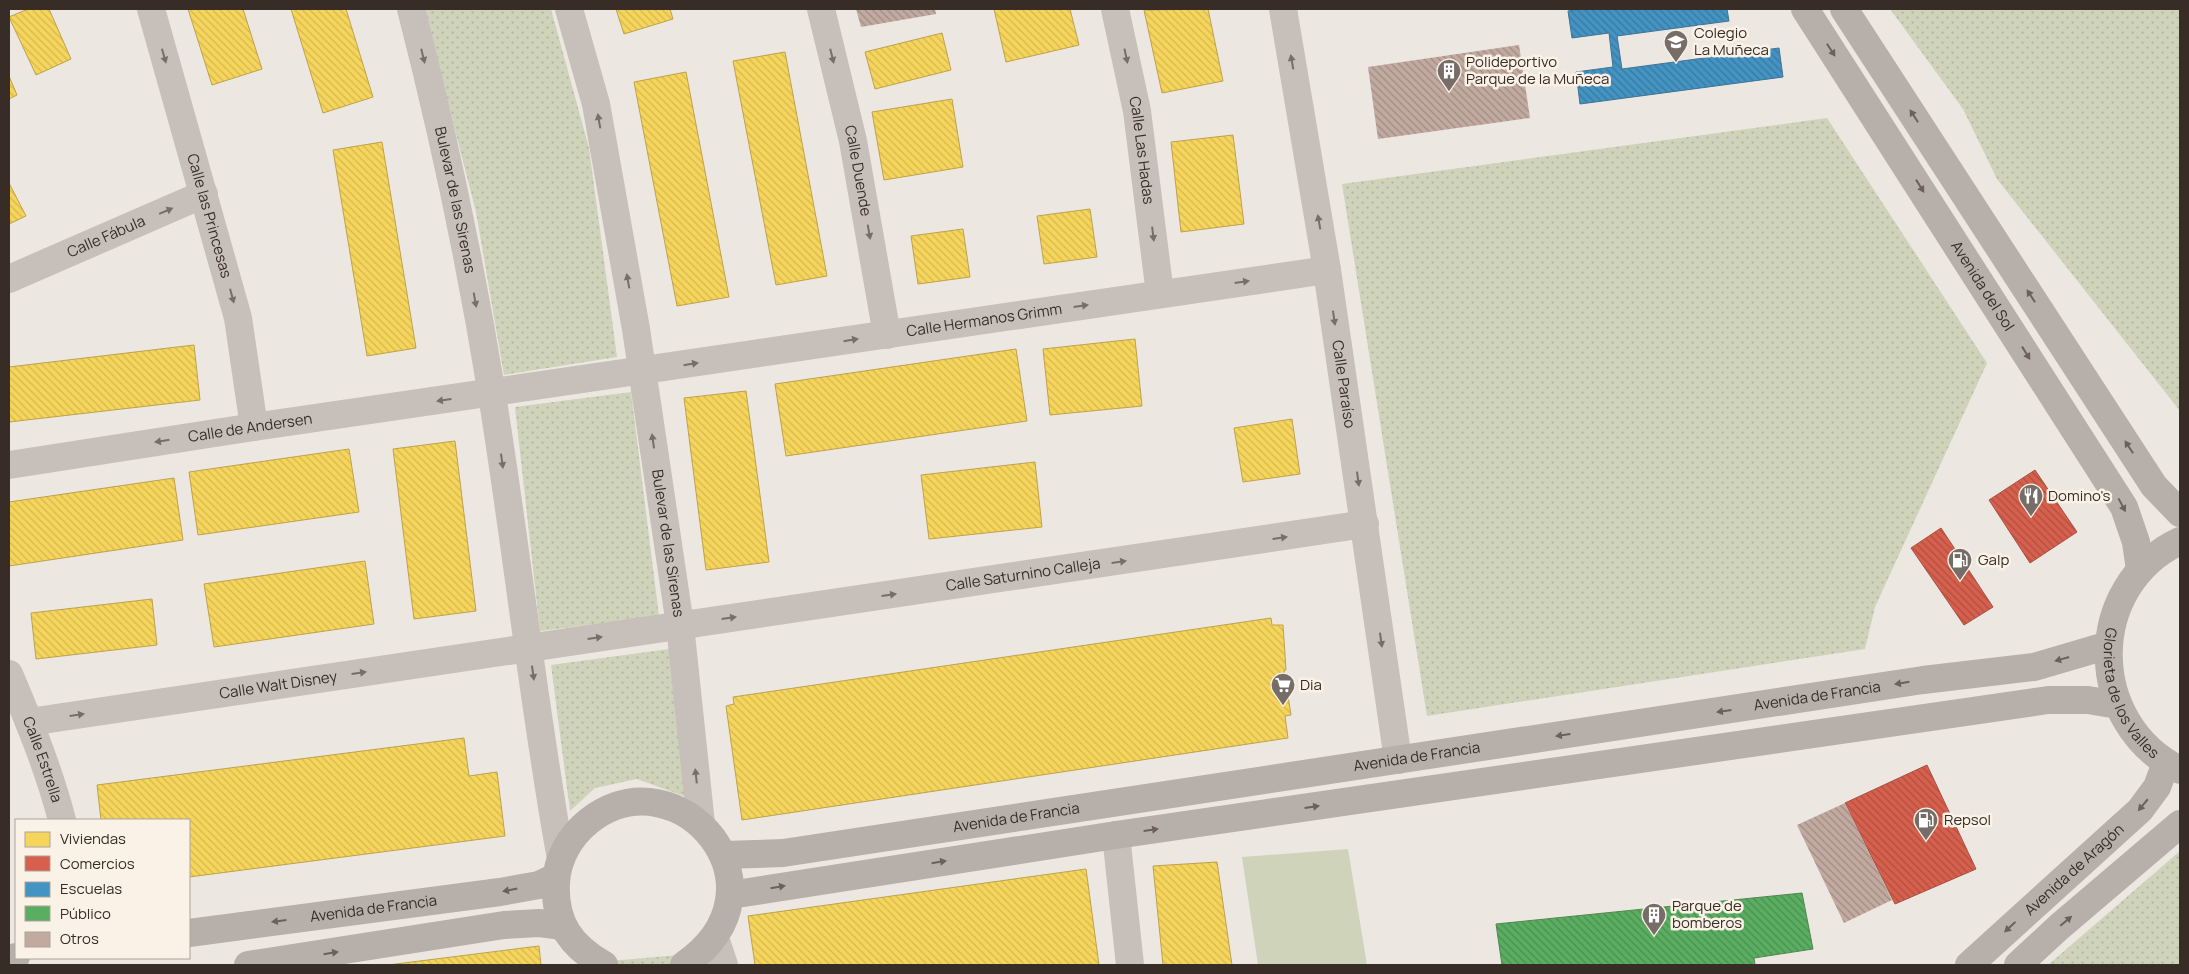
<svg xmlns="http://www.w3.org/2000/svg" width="2189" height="974" font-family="Manrope,sans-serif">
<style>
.grass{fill:url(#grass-dots)}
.garden{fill:#ced3ba}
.homes{fill:url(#homes-back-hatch);stroke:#bda24c}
.shops{fill:url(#shops-back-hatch);stroke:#a75042}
.schools{fill:url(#schools-back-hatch);stroke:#407494}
.public{fill:url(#public-back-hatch);stroke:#508750}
.building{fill:url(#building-back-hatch)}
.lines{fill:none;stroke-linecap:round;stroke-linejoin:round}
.street{stroke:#c7bfb9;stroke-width:28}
.secondary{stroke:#b7afaa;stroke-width:28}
.oneway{fill:#6b605b}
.oneway2{fill:#786e69}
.labels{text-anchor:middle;stroke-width:5;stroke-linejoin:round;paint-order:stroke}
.poi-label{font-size:15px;fill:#382c27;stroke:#fbf2e7;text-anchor:start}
.street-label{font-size:15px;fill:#382c27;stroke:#fbf2e7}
</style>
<defs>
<pattern id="grass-dots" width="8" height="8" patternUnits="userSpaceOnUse" patternTransform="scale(1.25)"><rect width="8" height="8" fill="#ced3ba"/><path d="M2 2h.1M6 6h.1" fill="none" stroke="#b2b5a0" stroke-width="1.8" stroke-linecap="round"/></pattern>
<pattern id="homes-back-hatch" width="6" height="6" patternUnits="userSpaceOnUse" patternTransform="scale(1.25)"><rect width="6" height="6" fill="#f6d55c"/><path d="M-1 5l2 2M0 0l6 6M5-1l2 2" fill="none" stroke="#d4b750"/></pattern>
<pattern id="shops-back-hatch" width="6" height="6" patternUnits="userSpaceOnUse" patternTransform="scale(1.25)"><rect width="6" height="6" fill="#d6604d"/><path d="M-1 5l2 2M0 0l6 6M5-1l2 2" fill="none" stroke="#af4f40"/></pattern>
<pattern id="schools-back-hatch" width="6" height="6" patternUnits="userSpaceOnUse" patternTransform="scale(1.25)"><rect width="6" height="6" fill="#4393c3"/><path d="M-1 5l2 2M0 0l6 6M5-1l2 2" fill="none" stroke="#39789e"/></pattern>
<pattern id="public-back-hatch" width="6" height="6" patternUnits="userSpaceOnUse" patternTransform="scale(1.25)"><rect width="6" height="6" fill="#5aae61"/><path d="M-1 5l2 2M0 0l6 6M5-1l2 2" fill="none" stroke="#4b8e50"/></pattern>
<pattern id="building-back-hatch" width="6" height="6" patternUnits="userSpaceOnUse" patternTransform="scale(1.25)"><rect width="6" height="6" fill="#c2aaa1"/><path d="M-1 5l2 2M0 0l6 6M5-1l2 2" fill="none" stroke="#9f8b83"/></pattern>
</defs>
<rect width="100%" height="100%" fill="#ede7e1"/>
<g class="grass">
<path d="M424,9H551L589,148L617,357L504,375L476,212Z"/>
<path d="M1890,9H2180V411L1997,179L1963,109Z"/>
<path d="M1827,118L1987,363L1875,607L1865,649L1427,716L1342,184Z"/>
<path d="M631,392L659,616L540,631L515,407Z"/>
<path d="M669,649L686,797L637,779L595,788L570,811L551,665Z"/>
<path d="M2180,851V965H2048Z"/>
<path d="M702,953V965H598V962Z"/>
</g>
<path class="garden" d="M1348,849L1367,965H1258L1242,857Z"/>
<g class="homes">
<path d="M28,9H49L71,59L36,75L9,17Z"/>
<path d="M188,9H243L262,69L212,85Z"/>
<path d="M291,9H346L373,97L323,113Z"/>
<path d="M616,9H670L673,19L624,34Z"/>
<path d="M994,9H1070L1079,45L1006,62Z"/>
<path d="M1208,9L1223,81L1162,93L1144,10Z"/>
<path d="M942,33L951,70L875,89L865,52Z"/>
<path d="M785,52L827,276L776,285L733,61Z"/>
<path d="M686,72L729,297L677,306L634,82Z"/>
<path d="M9,76L17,95L9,99Z"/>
<path d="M952,99L963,167L884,180L872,112Z"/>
<path d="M1233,135L1244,224L1181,232L1171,142Z"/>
<path d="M382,142L416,348L367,356L333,150Z"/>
<path d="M9,183L26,216L9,224Z"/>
<path d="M1090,209L1097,257L1044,264L1037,216Z"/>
<path d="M963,229L970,277L918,284L911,236Z"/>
<path d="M1135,339L1142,406L1050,415L1043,349Z"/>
<path d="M194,345L200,400L9,422V367Z"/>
<path d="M1016,349L1027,421L786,456L775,384Z"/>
<path d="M746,391L769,562L706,570L684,398Z"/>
<path d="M1292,419L1300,474L1243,482L1234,428Z"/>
<path d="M455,441L476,611L414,619L393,449Z"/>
<path d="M349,449L359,512L198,535L189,472Z"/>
<path d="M1035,462L1042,527L929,539L921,475Z"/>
<path d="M174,478L183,540L9,566V502Z"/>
<path d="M365,561L374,624L214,647L204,584Z"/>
<path d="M152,599L157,645L36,659L31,613Z"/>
<path d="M1271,618L1272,625H1283L1286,670H1284L1291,715L1285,716L1288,738L742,820L726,706L734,704L733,697Z"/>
<path d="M464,738L469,776L497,772L505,836L189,877V820H101L97,785Z"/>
<path d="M1217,862L1232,965H1163L1153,866Z"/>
<path d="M1086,869L1099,965H755L748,916Z"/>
<path d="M539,946L541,965H388Z"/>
</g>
<g class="shops">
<path d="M2035,470L2077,532L2030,563L1989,500Z"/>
<path d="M1941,528L1993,607L1964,625L1911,548Z"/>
<path d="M1927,765L1976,869L1895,904L1845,803Z"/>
</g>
<path class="schools" d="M1581,9H1727L1729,21L1617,36L1622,69L1779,48L1783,77L1580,104L1576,72L1613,67L1609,33L1572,38L1568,11Z"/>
<path class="public" d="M1802,893L1813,949L1754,958L1755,965H1502L1496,924Z"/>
<g class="building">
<path d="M856,9H935L936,14L861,27Z"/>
<path d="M1519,45L1530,118L1378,139L1368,67Z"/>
<path d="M1845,803L1892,900L1844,923L1797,825Z"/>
</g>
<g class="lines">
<g class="street">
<path id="s1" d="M151,9L238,318L254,427"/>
<path id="s2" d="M411,9C444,137 471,265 492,395C517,549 533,705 561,859"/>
<path id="s3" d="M569,9L596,104L636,329L680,625L701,824"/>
<path id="s4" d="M821,9L853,141L887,335"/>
<path id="s5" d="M1115,9L1137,111L1160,294"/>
<path id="s6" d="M1283,9L1327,270L1398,760"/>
<path id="s7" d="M9,279L204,194"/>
<path id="s8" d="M9,465L254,427L1327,270"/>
<path id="s9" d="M9,674C29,721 49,770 62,820"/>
<path id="s10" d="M29,722L1365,524"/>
<path d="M1116,835L1130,965"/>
<path d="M715,938L724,965"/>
</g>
<g class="secondary">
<path id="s11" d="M1805,9L2124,507L2136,542L2140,570"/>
<path d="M1844,9L2154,486L2180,513"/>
<path id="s12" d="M2180,541C2084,586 2086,724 2180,770"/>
<path id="s13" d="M723,855L783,853L1923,680L2034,667L2109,645"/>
<path d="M730,895L1116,835L2048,700H2088L2118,705"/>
<path id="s14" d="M189,933L500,892L539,885L556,877"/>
<path d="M9,959L16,957"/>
<path d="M248,965L504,925L539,923L563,926"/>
<path d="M604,965C571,946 554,923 556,883C557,859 570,836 589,821C679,751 796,888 684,965"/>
<path id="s15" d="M1969,965L2140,810L2157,787L2166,763"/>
<path d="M2018,965L2059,927L2180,824"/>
</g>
</g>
<defs><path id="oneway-solid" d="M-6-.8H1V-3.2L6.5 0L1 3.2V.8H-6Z" transform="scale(1.25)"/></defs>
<g class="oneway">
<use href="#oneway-solid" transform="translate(1831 50) rotate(57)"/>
<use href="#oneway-solid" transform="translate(1914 116) rotate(-123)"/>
<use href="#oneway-solid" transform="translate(1920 186) rotate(58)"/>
<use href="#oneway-solid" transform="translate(2031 296) rotate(-123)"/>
<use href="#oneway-solid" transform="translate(2026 353) rotate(58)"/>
<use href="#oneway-solid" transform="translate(2129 447) rotate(-123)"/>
<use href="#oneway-solid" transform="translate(2122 505) rotate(62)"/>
<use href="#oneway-solid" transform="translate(2062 659) rotate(164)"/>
<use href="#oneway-solid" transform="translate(1902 683) rotate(171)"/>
<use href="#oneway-solid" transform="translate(1724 711) rotate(172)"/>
<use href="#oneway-solid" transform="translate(1563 735) rotate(172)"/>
<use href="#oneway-solid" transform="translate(2143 805) rotate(130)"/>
<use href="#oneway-solid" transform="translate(1312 807) rotate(-8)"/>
<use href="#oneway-solid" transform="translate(1151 830) rotate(-8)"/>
<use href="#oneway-solid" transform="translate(939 862) rotate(-9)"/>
<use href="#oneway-solid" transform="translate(778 887) rotate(-10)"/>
<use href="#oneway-solid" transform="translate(510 890) rotate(169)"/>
<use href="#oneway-solid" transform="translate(279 921) rotate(173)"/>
<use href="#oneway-solid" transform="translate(2066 921) rotate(-40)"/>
<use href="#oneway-solid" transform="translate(2010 927) rotate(137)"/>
<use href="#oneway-solid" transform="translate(331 953) rotate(-9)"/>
</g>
<g class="oneway2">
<use href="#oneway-solid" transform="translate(164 56) rotate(74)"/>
<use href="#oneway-solid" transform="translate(423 56) rotate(76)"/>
<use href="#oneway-solid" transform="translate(832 56) rotate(76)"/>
<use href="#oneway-solid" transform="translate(1126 56) rotate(78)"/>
<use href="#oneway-solid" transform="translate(1292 62) rotate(-100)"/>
<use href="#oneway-solid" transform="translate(599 121) rotate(-100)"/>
<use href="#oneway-solid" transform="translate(166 211) rotate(-23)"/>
<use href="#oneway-solid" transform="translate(1319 222) rotate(-100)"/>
<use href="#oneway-solid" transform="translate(869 232) rotate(80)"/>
<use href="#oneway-solid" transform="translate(1153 234) rotate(83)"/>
<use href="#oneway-solid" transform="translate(628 281) rotate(-100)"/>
<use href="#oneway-solid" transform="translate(1242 282) rotate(-8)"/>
<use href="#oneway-solid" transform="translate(232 296) rotate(75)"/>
<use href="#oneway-solid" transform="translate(475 300) rotate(80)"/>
<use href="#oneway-solid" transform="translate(1081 306) rotate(-8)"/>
<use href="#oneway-solid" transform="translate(1334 318) rotate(82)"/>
<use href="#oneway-solid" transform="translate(851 340) rotate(-9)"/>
<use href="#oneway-solid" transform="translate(691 364) rotate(-9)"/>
<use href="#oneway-solid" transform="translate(444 400) rotate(172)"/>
<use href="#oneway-solid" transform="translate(162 441) rotate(171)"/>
<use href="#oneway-solid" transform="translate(653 441) rotate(-98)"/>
<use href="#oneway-solid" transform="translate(502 461) rotate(82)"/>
<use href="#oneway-solid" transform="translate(1358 479) rotate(82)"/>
<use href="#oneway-solid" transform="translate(1280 538) rotate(-8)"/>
<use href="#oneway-solid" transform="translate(1119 562) rotate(-8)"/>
<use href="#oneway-solid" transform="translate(889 595) rotate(-8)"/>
<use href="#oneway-solid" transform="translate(729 618) rotate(-8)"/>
<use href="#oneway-solid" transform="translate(595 638) rotate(-8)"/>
<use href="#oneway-solid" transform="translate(1381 640) rotate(82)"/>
<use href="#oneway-solid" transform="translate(359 673) rotate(-8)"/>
<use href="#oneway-solid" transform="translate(533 673) rotate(82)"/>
<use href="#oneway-solid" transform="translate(77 715) rotate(-8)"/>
<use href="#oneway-solid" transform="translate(696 776) rotate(-96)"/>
</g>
<defs>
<symbol id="school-pin" viewBox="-11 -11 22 30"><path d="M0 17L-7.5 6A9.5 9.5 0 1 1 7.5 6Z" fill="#776d68" stroke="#fbf2e7"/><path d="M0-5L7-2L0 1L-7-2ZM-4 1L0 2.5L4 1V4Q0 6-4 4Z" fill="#fff"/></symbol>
<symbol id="building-pin" viewBox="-11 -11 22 30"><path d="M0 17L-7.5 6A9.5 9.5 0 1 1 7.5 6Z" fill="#776d68" stroke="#fbf2e7"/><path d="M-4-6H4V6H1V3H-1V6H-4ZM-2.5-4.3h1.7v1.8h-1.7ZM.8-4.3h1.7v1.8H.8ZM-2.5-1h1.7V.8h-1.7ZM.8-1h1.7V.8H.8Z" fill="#fff"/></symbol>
<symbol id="restaurant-pin" viewBox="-11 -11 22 30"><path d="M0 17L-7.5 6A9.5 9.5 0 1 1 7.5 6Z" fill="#776d68" stroke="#fbf2e7"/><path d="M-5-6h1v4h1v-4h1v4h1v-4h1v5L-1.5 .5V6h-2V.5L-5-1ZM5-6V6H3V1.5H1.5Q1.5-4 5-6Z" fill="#fff"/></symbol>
<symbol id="fuel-pin" viewBox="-11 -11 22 30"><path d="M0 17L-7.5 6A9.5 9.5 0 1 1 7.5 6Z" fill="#776d68" stroke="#fbf2e7"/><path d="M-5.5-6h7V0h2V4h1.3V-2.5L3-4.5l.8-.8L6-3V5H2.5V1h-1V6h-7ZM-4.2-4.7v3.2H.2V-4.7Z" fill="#fff"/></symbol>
<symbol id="supermarket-pin" viewBox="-11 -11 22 30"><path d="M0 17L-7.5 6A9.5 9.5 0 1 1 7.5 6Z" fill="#776d68" stroke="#fbf2e7"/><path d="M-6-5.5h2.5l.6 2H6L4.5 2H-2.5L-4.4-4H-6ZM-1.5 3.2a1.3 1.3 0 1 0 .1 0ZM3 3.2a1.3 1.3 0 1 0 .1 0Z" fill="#fff"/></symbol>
</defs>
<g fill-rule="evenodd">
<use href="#school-pin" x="1662" y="28" width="28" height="38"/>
<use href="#building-pin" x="1435" y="57" width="28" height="38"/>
<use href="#restaurant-pin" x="2017" y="482" width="28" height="38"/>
<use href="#fuel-pin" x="1946" y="546" width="28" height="38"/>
<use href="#supermarket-pin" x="1269" y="671" width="28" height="38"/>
<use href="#fuel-pin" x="1912" y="806" width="28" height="38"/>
<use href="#building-pin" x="1640" y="901" width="28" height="38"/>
</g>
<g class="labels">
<g class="poi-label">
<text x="1694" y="38">Colegio<tspan x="1694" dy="17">La Muñeca</tspan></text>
<text x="1466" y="67">Polideportivo<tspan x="1466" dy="17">Parque de la Muñeca</tspan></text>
<text x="2048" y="501">Domino's</text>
<text x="1978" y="565">Galp</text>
<text x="1300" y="690">Dia</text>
<text x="1944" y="825">Repsol</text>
<text x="1672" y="911">Parque de<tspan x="1672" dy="17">bomberos</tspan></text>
</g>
<g class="street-label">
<text dy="5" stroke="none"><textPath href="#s5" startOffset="144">Calle Las Hadas</textPath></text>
<text dy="5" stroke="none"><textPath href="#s4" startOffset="166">Calle Duende</textPath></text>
<text dy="5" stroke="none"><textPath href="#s2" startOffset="196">Bulevar de las Sirenas</textPath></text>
<text dy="5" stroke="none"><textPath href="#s1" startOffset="215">Calle las Princesas</textPath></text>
<text dy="5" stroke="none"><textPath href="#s7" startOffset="106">Calle Fábula</textPath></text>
<text dy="5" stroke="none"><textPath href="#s11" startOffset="329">Avenida del Sol</textPath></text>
<text dy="5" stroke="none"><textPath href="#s8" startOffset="986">Calle Hermanos Grimm</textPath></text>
<text dy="5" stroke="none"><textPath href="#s6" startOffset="380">Calle Paraíso</textPath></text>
<text dy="5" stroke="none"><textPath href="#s8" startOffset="244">Calle de Andersen</textPath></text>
<text dy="5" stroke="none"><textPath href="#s3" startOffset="544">Bulevar de las Sirenas</textPath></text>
<text dy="5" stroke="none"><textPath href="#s10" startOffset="1005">Calle Saturnino Calleja</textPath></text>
<text dy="5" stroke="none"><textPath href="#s10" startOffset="252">Calle Walt Disney</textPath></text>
<text dy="5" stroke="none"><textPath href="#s12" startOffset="186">Glorieta de los Valles</textPath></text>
<text dy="5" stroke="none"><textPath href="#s13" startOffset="1106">Avenida de Francia</textPath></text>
<text dy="5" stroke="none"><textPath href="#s13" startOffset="701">Avenida de Francia</textPath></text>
<text dy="5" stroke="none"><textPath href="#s9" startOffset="92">Calle Estrella</textPath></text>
<text dy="5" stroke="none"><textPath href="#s13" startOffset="296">Avenida de Francia</textPath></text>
<text dy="5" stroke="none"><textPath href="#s15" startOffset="142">Avenida de Aragón</textPath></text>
<text dy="5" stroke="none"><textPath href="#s14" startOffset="186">Avenida de Francia</textPath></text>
</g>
</g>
<rect width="2189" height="974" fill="none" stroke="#382c27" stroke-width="20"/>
<rect x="15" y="819" width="175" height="140" fill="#fbf2e7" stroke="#ada39a"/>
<rect x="25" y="832" width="25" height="15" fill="#f6d55c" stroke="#ada39a"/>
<text x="60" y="844" font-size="15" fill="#382c27">Viviendas</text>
<rect x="25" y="856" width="25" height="15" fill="#d6604d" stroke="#ada39a"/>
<text x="60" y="869" font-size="15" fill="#382c27">Comercios</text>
<rect x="25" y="882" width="25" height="15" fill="#4393c3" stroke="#ada39a"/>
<text x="60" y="894" font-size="15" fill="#382c27">Escuelas</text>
<rect x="25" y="906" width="25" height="15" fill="#5aae61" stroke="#ada39a"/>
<text x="60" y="919" font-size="15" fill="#382c27">Público</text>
<rect x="25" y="932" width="25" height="15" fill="#c2aaa1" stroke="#ada39a"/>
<text x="60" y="944" font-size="15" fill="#382c27">Otros</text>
</svg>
